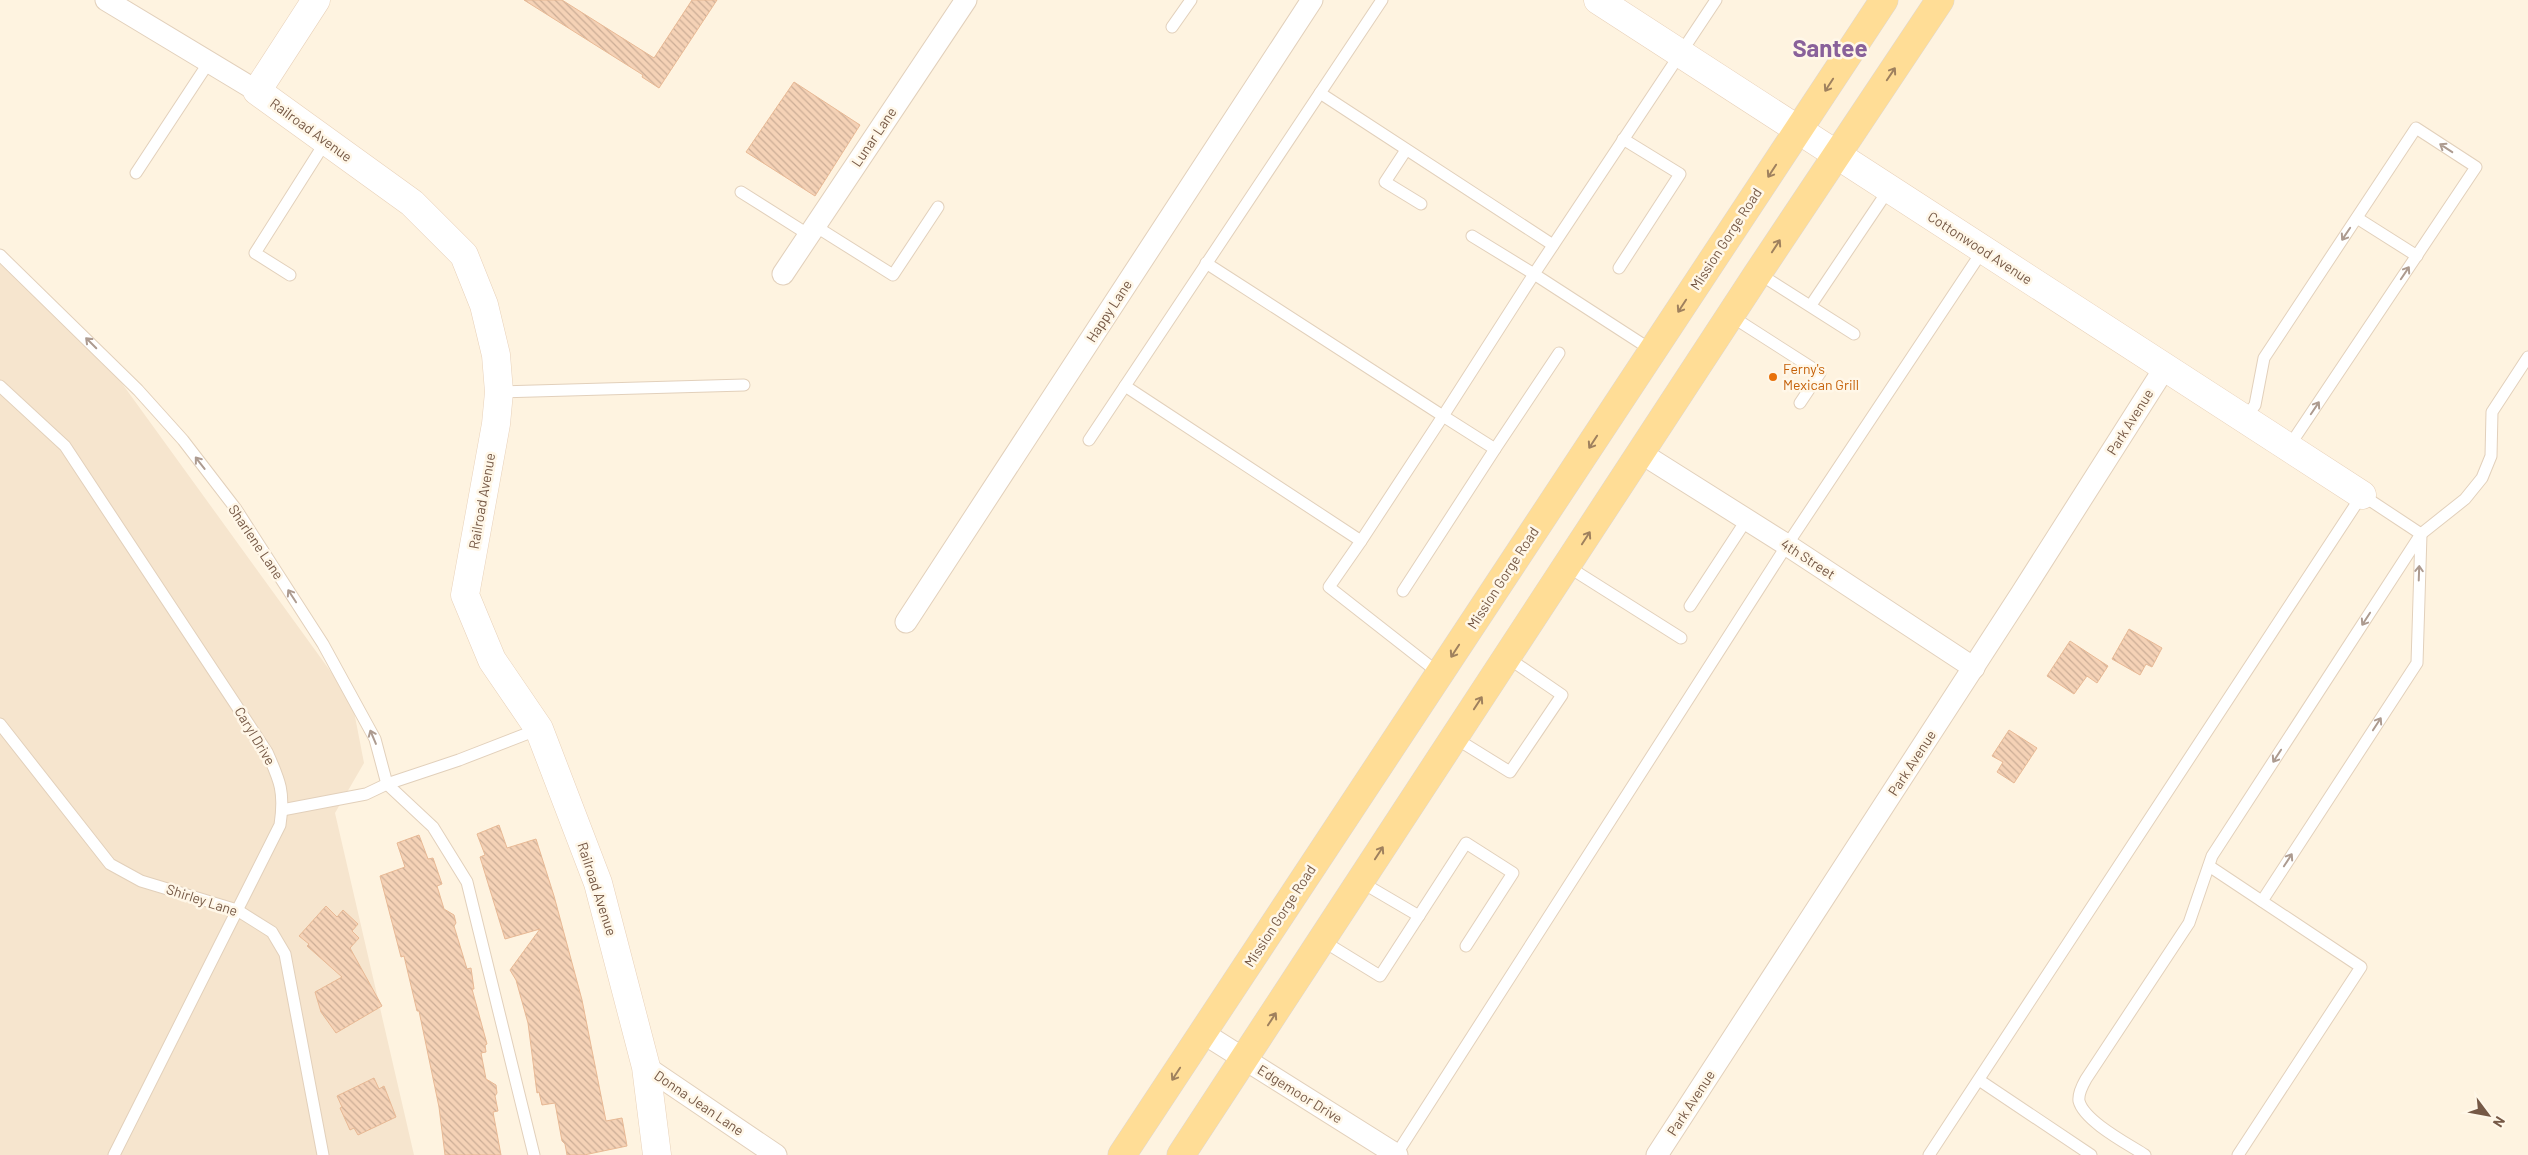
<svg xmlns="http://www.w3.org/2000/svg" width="2528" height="1155" font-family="Barlow,sans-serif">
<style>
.residential{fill:#f6e5ce}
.building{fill:url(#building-back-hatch);stroke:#e8b995}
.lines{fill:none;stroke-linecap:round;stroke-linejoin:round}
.lane-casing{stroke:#e2d0bb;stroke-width:13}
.street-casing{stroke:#e2d0bb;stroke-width:23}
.secondary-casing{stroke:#e8d1b9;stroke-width:29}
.primary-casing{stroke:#ded7d3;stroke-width:29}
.lane{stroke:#fff;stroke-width:11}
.street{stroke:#fff;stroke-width:21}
.secondary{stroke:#fff;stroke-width:28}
.primary{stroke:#ffdd96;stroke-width:28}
.oneway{stroke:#9f815e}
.oneway2{stroke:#ad9b90}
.food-dot{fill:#e8710a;stroke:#fff7e8;stroke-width:2}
.labels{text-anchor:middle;stroke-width:5;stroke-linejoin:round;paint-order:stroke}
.street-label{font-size:14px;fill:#765946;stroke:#fff7e8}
.food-label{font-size:14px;fill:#c56008;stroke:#fff7e8;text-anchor:start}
.town-label{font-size:24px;font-weight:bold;fill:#89619a;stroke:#fff7e8}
</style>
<defs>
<pattern id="building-back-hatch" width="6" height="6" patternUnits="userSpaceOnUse" patternTransform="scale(1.25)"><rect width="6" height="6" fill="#f5d2b6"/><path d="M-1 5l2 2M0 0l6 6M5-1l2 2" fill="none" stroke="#cbad96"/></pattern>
</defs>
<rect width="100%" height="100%" fill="#fef3e0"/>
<path class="residential" d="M0,260L92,342L352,701L364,763L335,813L414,1155H0Z"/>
<g class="building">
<path d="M524,0H562L654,58L692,0H717L659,88L642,77L643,75Z"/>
<path d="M794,82L860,125L815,196L746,152Z"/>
<path d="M2129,629L2162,648L2152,667L2146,664L2140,675L2112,659Z"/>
<path d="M2070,641L2108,666L2097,683L2087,676L2074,694L2047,676Z"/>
<path d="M2009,730L2037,748L2014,783L1997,772L2003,762L1992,756Z"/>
<path d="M499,825L507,848L536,839L554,896L582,1000L606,1121L622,1118L627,1146L584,1155H567L565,1144L562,1141L555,1103L542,1105L539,1092L537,1093L528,1023L516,980L510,970L540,929L505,939L480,857L485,855L477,834Z"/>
<path d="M419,835L428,859L433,858L442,884L437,886L444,909L454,915L456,923L454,926L467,969L471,968L474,989H472L487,1044L485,1045L486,1052L481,1053L486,1079L496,1085L497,1093L495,1096L498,1111L493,1112L501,1155H445L439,1107L419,1011H417L404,956L401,957L380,876L405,867L397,843Z"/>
<path d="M326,906L337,917L343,910L358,924L352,931L359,938L350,948L382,1006L336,1033L321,1012L315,992L342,977L307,946L309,944L299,936Z"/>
<path d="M374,1078L379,1089L384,1086L396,1117L358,1135L354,1128L350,1130L340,1108L342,1107L337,1096Z"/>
</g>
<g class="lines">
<defs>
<g id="lane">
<path d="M1172,27L1191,0"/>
<path d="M1320,93L1553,245"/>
<path d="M1406,150L1385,182L1421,204"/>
<path d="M136,173L209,62"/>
<path d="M741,192L809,235"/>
<path d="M2357,218L2417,256"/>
<path d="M815,226L893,275L938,207"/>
<path d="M0,255L138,390L183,440L236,509L323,644L375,739L387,784"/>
<path d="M1206,263L1443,416L1534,274L1472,236"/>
<path d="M1619,268L1680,174L1623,139"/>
<path d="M1758,273L1854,334"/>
<path d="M290,275L255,253L326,141"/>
<path d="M1811,305L1889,189"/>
<path d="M1731,316L1820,373L1800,403"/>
<path d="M1653,351L1534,274L1716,0"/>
<path d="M0,386L65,446L267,752C280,781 285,792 280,825L114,1155"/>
<path d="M1125,386L1361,541L1443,416L1495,449L1403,591"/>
<path d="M499,392L744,385"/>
<path d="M2244,419L2255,405L2264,358L2416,128L2476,167L2288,448"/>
<path d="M1089,440L1382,0"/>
<path d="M1495,449L1559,353"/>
<path d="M1361,541L1329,587L1440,674"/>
<path d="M1567,566L1681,638"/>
<path d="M1690,606L1747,519"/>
<path d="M0,724L110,864L141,881L237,910L272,932L285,954L323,1155"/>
<path d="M1455,738L1510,772L1562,695L1508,658"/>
<path d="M387,784L433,827L467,882L534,1155"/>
<path d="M282,810L366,794L387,784L459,760L539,729"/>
<path d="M2209,866L2361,967L2238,1155"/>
<path d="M1361,882L1419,916"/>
<path d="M2262,901L2417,663L2421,534"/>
<path d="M1323,941L1380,976L1466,843L1513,873L1466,946"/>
<path d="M1979,1080L2091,1155"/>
<path d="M1396,1155L1787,545L1983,250"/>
<path d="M1929,1155L2362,495L2421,534"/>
<path d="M2145,1155C2128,1144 2084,1121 2079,1101C2078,1094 2082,1086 2086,1079L2189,923L2212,856L2421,534L2465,499L2482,478L2491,456L2492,412L2528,357"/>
</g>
<g id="street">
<path d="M106,0L257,91"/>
<path d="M783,274L966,0"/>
<path d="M1641,453L1787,545L1974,668"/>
<path d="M906,622L1312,0"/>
<path d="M1203,1033L1397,1155"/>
<path d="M646,1067L776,1155"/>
<path d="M1657,1155L2021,594L2164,369"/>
</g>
<g id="secondary">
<path d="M316,0L257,91L412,203L464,255L484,305L496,355L499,392L496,424L465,595L492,660L539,729L598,883L646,1067L657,1155"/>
<path d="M1598,0L2362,495"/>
</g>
<g id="primary">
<path d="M1122,1155L1884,0"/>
<path d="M1181,1155L1758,273L1940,0"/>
</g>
</defs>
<use href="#lane" class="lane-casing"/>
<use href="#street" class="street-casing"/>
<use href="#secondary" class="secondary-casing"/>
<use href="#primary" class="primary-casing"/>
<use href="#lane" class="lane"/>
<use href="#street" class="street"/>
<use href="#secondary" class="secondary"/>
<use href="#primary" class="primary"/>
</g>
<defs><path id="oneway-shaft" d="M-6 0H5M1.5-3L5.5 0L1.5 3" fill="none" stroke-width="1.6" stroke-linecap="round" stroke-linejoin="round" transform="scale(1.25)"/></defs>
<g class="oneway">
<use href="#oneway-shaft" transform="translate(1891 74) rotate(-56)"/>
<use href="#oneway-shaft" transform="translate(1829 85) rotate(123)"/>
<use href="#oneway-shaft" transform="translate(1772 171) rotate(123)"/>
<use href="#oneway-shaft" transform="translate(1776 246) rotate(-57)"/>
<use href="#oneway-shaft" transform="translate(1682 306) rotate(123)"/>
<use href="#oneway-shaft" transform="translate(1593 442) rotate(123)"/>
<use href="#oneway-shaft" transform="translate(1586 538) rotate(-57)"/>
<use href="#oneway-shaft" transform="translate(1455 651) rotate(123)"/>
<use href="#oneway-shaft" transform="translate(1478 703) rotate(-57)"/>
<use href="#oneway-shaft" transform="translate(1379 853) rotate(-57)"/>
<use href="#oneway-shaft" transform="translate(1272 1019) rotate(-57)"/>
<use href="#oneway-shaft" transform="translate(1176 1074) rotate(123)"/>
</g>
<g class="oneway2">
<use href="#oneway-shaft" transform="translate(2446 148) rotate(-147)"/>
<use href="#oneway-shaft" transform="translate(2346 234) rotate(124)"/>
<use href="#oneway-shaft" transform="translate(2405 273) rotate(-56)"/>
<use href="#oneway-shaft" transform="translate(91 343) rotate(-135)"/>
<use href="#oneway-shaft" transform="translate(2315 408) rotate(-56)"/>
<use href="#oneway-shaft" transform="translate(200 463) rotate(-128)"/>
<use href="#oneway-shaft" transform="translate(2419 573) rotate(-88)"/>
<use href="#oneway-shaft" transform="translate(292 596) rotate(-123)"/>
<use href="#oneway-shaft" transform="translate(2366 619) rotate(123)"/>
<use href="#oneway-shaft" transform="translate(2377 724) rotate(-57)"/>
<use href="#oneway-shaft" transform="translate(373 737) rotate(-113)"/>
<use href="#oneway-shaft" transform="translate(2277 756) rotate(123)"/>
<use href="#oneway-shaft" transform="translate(2288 860) rotate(-57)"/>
</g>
<circle class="food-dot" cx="1773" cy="377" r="5"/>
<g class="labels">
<g class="street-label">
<text transform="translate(311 130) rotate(36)" y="5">Railroad Avenue</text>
<text transform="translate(874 137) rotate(-56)" y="5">Lunar Lane</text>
<text transform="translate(1726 239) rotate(-57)" y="5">Mission Gorge Road</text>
<text transform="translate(1980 248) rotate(33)" y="5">Cottonwood Avenue</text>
<text transform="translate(1109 311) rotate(-57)" y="5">Happy Lane</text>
<text transform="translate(2130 422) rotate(-58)" y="5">Park Avenue</text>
<text transform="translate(482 501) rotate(-80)" y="5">Railroad Avenue</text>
<text transform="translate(256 542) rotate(56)" y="5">Sharlene Lane</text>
<text transform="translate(1808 559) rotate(33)" y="5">4th Street</text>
<text transform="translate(1503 578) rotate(-57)" y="5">Mission Gorge Road</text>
<text transform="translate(255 736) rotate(59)" y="5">Caryl Drive</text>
<text transform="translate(1912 763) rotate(-57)" y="5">Park Avenue</text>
<text transform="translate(597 889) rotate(72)" y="5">Railroad Avenue</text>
<text transform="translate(202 900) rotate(18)" y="5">Shirley Lane</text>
<text transform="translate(1280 916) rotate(-57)" y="5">Mission Gorge Road</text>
<text transform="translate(1300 1094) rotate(32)" y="5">Edgemoor Drive</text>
<text transform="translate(699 1103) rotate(34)" y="5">Donna Jean Lane</text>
<text transform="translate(1691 1103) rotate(-57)" y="5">Park Avenue</text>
</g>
<g class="food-label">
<text x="1783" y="374">Ferny's<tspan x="1783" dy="16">Mexican Grill</tspan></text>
</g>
<g class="town-label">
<text x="1830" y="57">Santee</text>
</g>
</g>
<g transform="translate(2488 1115) rotate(122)" stroke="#fff7e8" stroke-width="4" paint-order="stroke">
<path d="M0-4L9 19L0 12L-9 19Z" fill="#765946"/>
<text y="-8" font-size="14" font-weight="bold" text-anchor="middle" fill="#765946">N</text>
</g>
</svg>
